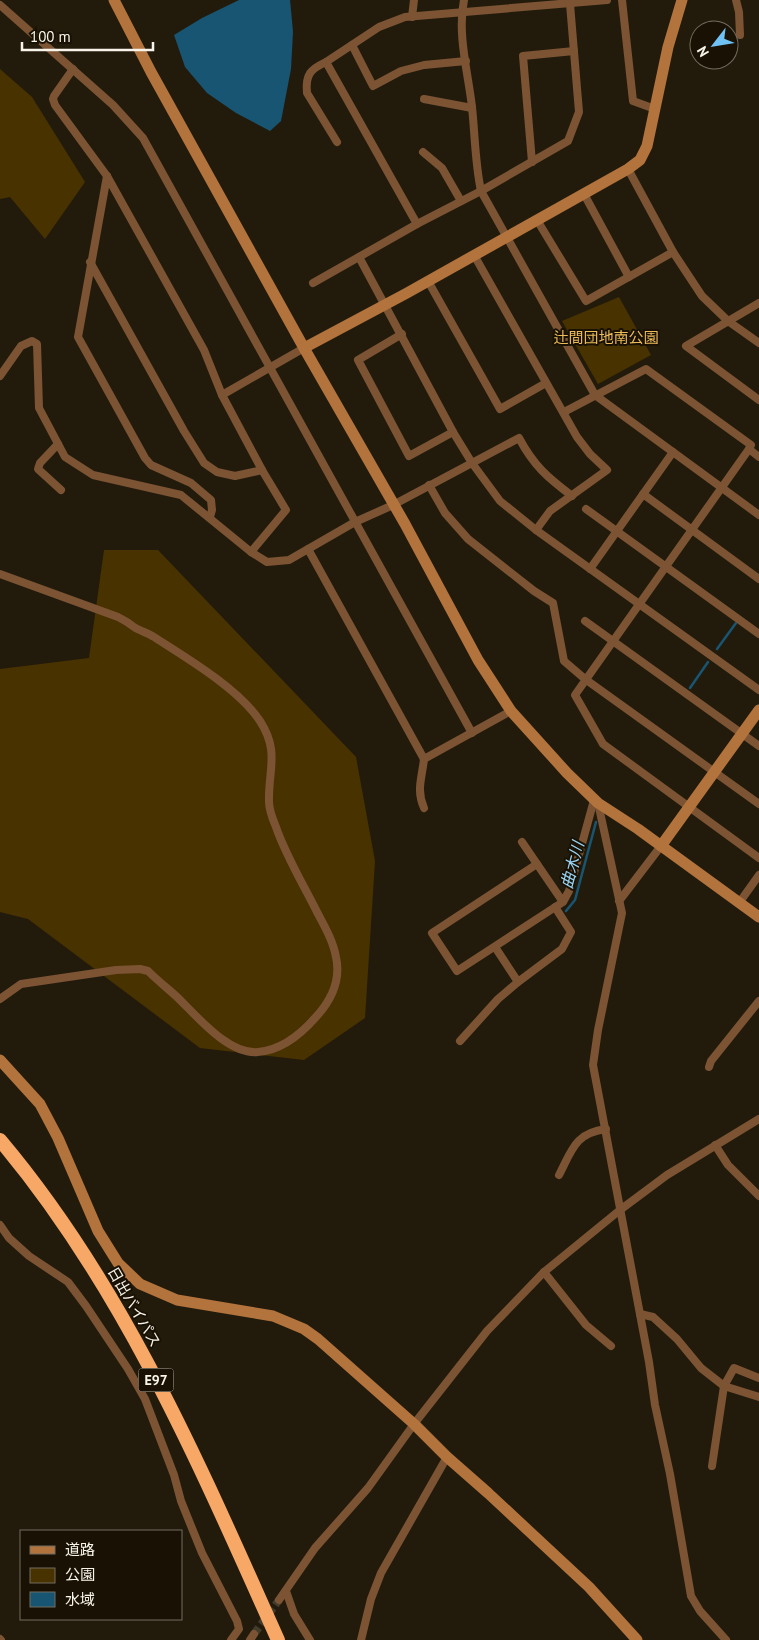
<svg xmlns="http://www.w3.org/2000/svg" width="759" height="1640" font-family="'PT Sans','Noto Sans JP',sans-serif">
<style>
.green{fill:#483200}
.water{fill:#175573}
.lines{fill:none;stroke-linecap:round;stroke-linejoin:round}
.stream{stroke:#175573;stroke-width:2.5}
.street-tunnel{stroke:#423c2d;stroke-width:8;stroke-dasharray:8 4;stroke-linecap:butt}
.street{stroke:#7c5434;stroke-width:8}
.secondary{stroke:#b3733d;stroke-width:11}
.highway{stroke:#f8a866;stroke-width:14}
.labels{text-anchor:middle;stroke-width:4;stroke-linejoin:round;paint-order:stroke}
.shield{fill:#191204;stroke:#b6b0a5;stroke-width:1}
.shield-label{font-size:14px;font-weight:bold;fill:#f9f4ea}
.park-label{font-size:15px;fill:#ecbb5a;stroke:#191204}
.street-label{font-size:15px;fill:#f9f4ea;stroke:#191204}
.water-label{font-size:16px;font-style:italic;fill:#99d4f6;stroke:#191204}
</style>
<rect width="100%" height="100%" fill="#221b0c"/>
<g class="green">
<path d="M0,69L32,97L85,182L45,239L10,197L0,199Z"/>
<path d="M619,297L651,355L598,384L562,321Z"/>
<path d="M104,550H158L356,757L375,861L365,1018L304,1060L200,1048L28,919L0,912V669L89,658Z"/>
</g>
<path class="water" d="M239,0H290L293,32L291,69L281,121L270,131L236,113L207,93L185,67L174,35L202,18Z"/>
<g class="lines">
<g class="stream">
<path d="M717,649L736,623"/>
<path d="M690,688L708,662"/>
<path d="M566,911L575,900L596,822"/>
</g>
<path class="street-tunnel" d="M254,1634L279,1600"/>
<g class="street">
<path d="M464,0C457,34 468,72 472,107C475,135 475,163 481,191L595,395L759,515"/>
<path d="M622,0L633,101L655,109"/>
<path d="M736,0L739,12L740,35"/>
<path d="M0,5L113,105L143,138L472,733"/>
<path d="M412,17L414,0"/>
<path d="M352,45L373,86L401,71L424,65L466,61"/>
<path d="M326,62C311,69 305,74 307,93L337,142"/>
<path d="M73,69L54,96L53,99L55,105L107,176L204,350L222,395L262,470L286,510L251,552"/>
<path d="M424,99L472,108"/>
<path d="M423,152L442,168L461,201"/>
<path d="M532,162L523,56L574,51"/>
<path d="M628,169L673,252L702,296L728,321L759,343"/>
<path d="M107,176L78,337L145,458L151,465L191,483L211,500L212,510L210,517"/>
<path d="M584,194L629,277"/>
<path d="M537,220L586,301L673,252"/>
<path d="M417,224L326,62L379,27L405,17L607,0"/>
<path d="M474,255L577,437L590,454L607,470L550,511L536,530"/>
<path d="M359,257L453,432L472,463L500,501L536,530L759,690"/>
<path d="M90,262L184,431L204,463L217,472L235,476L262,470"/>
<path d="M428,281L500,409L546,383"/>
<path d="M313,283L417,224L481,191L568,141L579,112L570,4"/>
<path d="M759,303L686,346L759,400"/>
<path d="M402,334L358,360L409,456L453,432"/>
<path d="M0,376L21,346L32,341L37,344L39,408L65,457L93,475L181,495L251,552L267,562L289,560L355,522L393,505L519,438C534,466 547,477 572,496"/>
<path d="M222,395L304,348"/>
<path d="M564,412L646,369L751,445L749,449L759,457"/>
<path d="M58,444L40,463L38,469L61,490"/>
<path d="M749,449L575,695L603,744L759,858"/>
<path d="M429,485L445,513L468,539L534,591L553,603L564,661L585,679L759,804"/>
<path d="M643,494L759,579"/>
<path d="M586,509L759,634"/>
<path d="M308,549L424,759L511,711"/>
<path d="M590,569L673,452"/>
<path d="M0,574L118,617C124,620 129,623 134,627C140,631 148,633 154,637C187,658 239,689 260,721C280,752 268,770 269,802C269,810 273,820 276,827C285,854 304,886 317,912C325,927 333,941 336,957C341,980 331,1001 315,1018C300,1035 282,1050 258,1052C228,1055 196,1015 176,996C167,988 157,980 148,971L140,969L116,970L21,984L0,999"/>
<path d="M585,621L759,746"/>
<path d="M424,759C422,778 416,790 424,808"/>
<path d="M598,803L622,913L598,1030L593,1065L649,1362L655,1405L670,1474L691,1596L700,1611L726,1640"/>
<path d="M522,842L537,864"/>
<path d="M619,901L661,846"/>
<path d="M563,902L537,864L432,933L457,971L563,902L569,891L594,800"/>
<path d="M739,903L759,875"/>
<path d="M495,947L518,982L562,949L571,932L555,907"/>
<path d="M460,1041L498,999L518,982"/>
<path d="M709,1067L711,1061L759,1001"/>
<path d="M715,1145L728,1165L759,1196"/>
<path d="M559,1175C572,1150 575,1133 606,1129"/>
<path d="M0,1225L9,1238L29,1256L68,1282L86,1306L128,1369L145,1399L174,1475L181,1501L202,1553L237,1621L239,1629L231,1640"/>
<path d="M544,1272L586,1325L611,1346"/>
<path d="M640,1314L653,1317L677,1339L701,1368L724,1386L734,1368L759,1378"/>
<path d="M712,1466L724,1386L759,1397"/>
<path d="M286,1591L294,1614L310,1640"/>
<path d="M279,1600L315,1548L368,1488L414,1424L487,1331L544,1272L620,1210L667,1175L759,1119"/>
<path d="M0,1639L1,1640"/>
<path d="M250,1640L254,1634"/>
<path d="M361,1640L371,1599L381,1573L447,1457"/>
</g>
<g class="secondary">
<path d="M114,0L151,72L304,348L405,524L478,660L511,711L567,773L598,803L638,829L759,917"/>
<path d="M304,348L407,293L628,169L640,160L647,146L668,47L682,0"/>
<path d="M661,846L759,710"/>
<path d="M0,1060L40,1104L58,1138L98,1231L118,1263L140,1284L177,1300L273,1316L304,1329L318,1339L414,1424L447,1457L488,1493L589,1587L637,1640"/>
</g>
<path class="highway" d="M0,1140C124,1287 200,1466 278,1640"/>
</g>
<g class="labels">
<rect class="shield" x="138.5" y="1368.5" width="35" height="23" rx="4"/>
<g class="shield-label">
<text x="156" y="1385">E97</text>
</g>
<g class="park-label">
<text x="606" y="343">辻間団地南公園</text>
</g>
<g class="street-label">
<text transform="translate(134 1307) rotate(60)" y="5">日出バイパス</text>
</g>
<g class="water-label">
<text transform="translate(572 865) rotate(-75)" y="6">曲木川</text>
</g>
</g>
<rect x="20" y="1530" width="162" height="90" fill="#191204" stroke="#736c60"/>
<rect x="30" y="1546" width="25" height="8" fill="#b3733d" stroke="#736c60"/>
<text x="65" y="1555" font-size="15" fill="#f9f4ea">道路</text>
<rect x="30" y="1568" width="25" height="15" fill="#483200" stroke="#736c60"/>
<text x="65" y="1580" font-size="15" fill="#f9f4ea">公園</text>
<rect x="30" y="1592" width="25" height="15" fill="#175573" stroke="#736c60"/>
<text x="65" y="1605" font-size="15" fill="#f9f4ea">水域</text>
<g transform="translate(714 45) rotate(239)"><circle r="24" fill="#191204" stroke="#736c60"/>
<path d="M0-4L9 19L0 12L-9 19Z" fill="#70c1f4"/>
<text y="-8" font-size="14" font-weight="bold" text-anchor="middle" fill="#f9f4ea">N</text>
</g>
<path d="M22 42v8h131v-8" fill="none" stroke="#f9f4ea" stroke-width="2.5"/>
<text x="30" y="42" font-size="15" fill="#f9f4ea" stroke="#191204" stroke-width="4" paint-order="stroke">100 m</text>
</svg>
